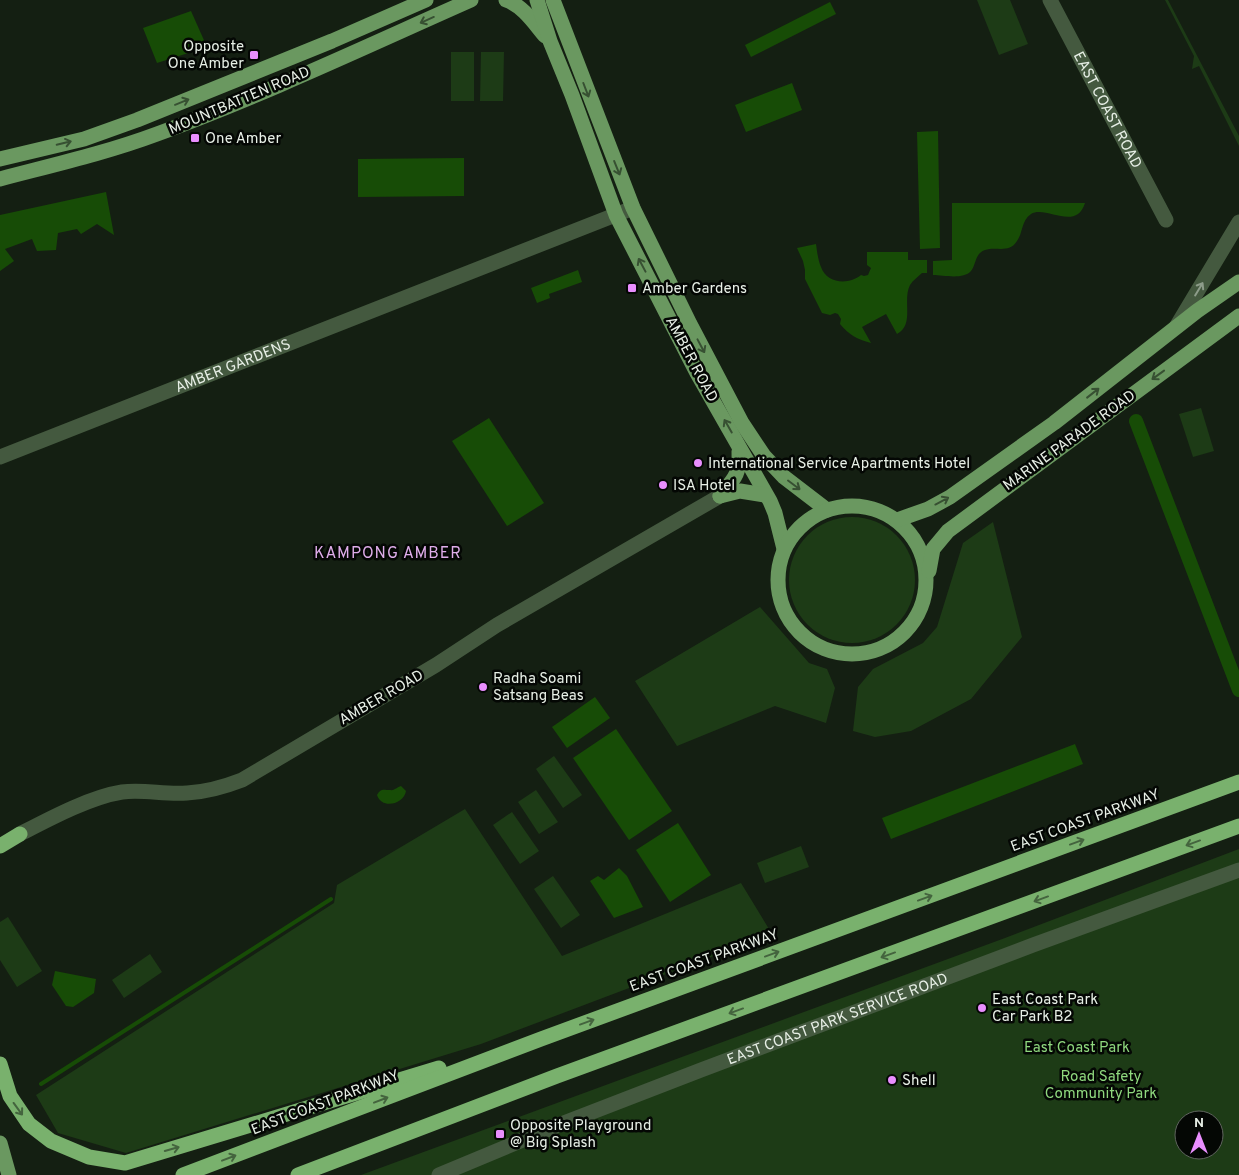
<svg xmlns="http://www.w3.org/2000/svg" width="1239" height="1175" font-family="Overpass,sans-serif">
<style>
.green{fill:#1d3b16;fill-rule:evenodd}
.water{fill:#174c06}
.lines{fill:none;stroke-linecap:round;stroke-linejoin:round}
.stream{stroke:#174c06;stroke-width:4}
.canal{stroke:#174c06;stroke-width:14}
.minor{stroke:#44593f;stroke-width:15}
.major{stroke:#6a9860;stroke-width:15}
.highway{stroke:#79b16d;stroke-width:15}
.oneway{stroke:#375032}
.oneway2{stroke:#8d9c8a}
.oneway3{stroke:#44643e}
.poi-dot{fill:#e98efe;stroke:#040704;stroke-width:2}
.labels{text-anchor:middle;stroke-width:5;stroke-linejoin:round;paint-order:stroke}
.poi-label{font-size:15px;fill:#e7efe6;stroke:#040704;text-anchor:start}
.street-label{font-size:15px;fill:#e7efe6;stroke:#040704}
.park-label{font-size:15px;fill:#8fd87e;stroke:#040704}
.neighbourhood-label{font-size:16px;letter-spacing:1px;fill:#dfadea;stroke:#040704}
</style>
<rect width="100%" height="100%" fill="#141f12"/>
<g class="green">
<path d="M977,0H1010L1028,44L999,55Z"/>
<path d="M1165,0H1168L1239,136V146L1199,66L1192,69L1194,56Z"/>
<rect x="451" y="52" width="23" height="49"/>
<path d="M481,52H504L503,101H480Z"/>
<path d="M1201,408L1214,451L1193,457L1179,414Z"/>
<circle cx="852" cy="580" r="63"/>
<path d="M993,522L1022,637L971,699L911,731L875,737L853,731L858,687L873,669L923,643L937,627L963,543Z"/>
<path d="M760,607L809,663L827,669L835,688L826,723L775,706L677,746L635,681Z"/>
<path d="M554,756L582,795L563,808L536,769Z"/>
<path d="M536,790L558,822L539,834L518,802Z"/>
<path d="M465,809L562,956L741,883L772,934L481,1044L126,1153L58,1133L36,1095L334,903L337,885Z"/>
<path d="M512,812L539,851L520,864L493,825Z"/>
<path d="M801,846L809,867L765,883L757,863Z"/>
<path d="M1239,849V1175H361L1005,938ZM1184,1120H1214V1150H1184Z"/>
<path d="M553,876L580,915L561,928L534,889Z"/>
<path d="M8,917L42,971L17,987L0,960V922Z"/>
<path d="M150,954L162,972L124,998L112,980Z"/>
</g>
<g class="water">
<path d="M830,2L836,14L751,57L745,45Z"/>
<path d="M191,11L207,47L157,63L143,28Z"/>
<path d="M792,83L802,110L746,132L735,105Z"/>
<path d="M938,131L940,248L920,249L917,132Z"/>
<path d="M464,158V196L358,197V159Z"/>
<path d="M106,192L114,235L97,224L81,234L77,229L58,233L56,250L37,251L32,239L5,249L14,261L0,271V215Z"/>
<path d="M952,203H1085C1076,232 1046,205 1031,214C1021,221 1023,233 1017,241C1009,254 996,246 985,250C975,253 976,265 971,271C963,280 943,275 933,275V261L952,260Z"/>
<path d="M816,244C817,251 818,260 821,267C827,284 849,285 861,275L864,276L868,275L871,268L867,265V252H908V260H927V273H922C918,277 913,280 910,285C902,301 915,324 897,334L886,314L862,327L871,343C857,339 849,335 840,324L841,319L838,314L835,313L830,315L822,313L805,279V270L803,261L797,248Z"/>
<path d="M578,270L582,282L549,294L550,298L537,303L531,288Z"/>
<path d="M489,418L544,503L507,526L452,441Z"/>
<path d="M595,697L610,718L567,748L552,727Z"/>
<path d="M616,729L672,811L629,840L573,758Z"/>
<path d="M1075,744L1083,764L891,839L882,818Z"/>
<path d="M401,786L406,791C404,804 382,810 377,795C381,788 383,790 390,790C394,791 397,787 401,786Z"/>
<path d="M678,823L711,875L670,902L636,850Z"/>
<path d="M619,868L627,876L643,907L614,918L590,881L598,876L604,880Z"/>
<path d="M55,971L96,979L94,993L73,1007L66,1006L52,985Z"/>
</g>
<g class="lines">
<path class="stream" d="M41,1084L331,899"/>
<path class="canal" d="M1136,421L1239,690"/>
<g class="minor">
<path id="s1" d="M1050,0L1166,220"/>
<path d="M1176,327L1239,222"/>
<path id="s2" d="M0,457L633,208"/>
<path d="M20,834C49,819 90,797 122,792C144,789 165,795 187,793C207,792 224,787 242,780L436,665L497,625L720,496"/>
<path id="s3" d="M439,1175L556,1126L701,1070L1033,945L1239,870"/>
</g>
<g class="major">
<path d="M506,0C523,6 534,23 545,36"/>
<path d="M537,0L550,41L572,95L616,215L697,373L770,501L775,513L784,549"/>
<path d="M553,0L633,208L690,324L742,423L764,456L784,477L827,510"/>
<path d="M0,159L84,139L137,120L332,41L426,0"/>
<path d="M0,179C53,165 106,153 157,134C264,95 367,46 471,0"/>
<path d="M720,496C735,478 740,474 739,451"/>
<path d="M720,496L740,491L765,495"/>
<circle cx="852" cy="580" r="74"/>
<path d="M897,520L928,509L950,497L1054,423L1197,311L1239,282"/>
<path d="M929,571L933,549L948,531L1239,316"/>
<path d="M0,1143L9,1175"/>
</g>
<g class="highway">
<path d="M0,846L20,834"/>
<path d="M0,1064L10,1096L29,1124L51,1141L89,1157L125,1163L439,1068"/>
<path d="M183,1175L541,1039L1239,782"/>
<path d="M298,1175L557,1076L1239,826"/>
</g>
</g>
<defs><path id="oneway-shaft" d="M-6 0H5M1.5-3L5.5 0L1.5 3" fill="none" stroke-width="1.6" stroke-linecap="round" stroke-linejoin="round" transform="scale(1.25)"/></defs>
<g class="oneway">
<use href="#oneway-shaft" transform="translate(427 20) rotate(156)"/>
<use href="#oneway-shaft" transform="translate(586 90) rotate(69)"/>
<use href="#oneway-shaft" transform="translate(182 102) rotate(-22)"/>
<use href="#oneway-shaft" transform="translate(64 143) rotate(-13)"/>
<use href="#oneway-shaft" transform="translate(617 168) rotate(68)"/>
<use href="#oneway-shaft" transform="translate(642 265) rotate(-118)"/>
<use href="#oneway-shaft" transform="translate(701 346) rotate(62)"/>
<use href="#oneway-shaft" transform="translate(1158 375) rotate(144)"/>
<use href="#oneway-shaft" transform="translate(1093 393) rotate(-38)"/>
<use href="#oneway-shaft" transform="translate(728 426) rotate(-120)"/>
<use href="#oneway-shaft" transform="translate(794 485) rotate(37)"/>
<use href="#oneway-shaft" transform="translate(942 501) rotate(-28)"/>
</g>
<use class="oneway2" href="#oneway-shaft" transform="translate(1199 289) rotate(-59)"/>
<g class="oneway3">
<use href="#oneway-shaft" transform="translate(1077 842) rotate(-20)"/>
<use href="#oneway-shaft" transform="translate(1193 843) rotate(160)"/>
<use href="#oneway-shaft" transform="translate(925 898) rotate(-20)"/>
<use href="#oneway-shaft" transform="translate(1041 899) rotate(160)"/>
<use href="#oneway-shaft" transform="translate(772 954) rotate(-20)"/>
<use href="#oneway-shaft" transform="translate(888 955) rotate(160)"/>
<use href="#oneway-shaft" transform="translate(736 1011) rotate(160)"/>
<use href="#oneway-shaft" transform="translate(587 1022) rotate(-20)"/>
<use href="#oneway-shaft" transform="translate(381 1100) rotate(-21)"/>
<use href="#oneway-shaft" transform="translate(18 1109) rotate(54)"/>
<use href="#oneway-shaft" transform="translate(172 1149) rotate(-16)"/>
<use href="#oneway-shaft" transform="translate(229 1158) rotate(-21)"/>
</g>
<g class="poi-dot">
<rect x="249" y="50" width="10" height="10" rx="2.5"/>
<rect x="190" y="133" width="10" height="10" rx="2.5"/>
<rect x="627" y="283" width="10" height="10" rx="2.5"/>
<circle cx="698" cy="463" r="5"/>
<circle cx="663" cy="485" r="5"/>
<circle cx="483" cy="687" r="5"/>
<circle cx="982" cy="1008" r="5"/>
<circle cx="892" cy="1080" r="5"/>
<rect x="495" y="1129" width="10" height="10" rx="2.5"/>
</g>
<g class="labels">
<g class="poi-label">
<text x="244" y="51" text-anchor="end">Opposite<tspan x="244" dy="17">One Amber</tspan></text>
<text x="205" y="143">One Amber</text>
<text x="642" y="293">Amber Gardens</text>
<text x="708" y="468">International Service Apartments Hotel</text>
<text x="673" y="490">ISA Hotel</text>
<text x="493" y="683">Radha Soami<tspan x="493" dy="17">Satsang Beas</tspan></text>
<text x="992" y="1004">East Coast Park<tspan x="992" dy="17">Car Park B2</tspan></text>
<text x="902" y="1085">Shell</text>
<text x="510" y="1130">Opposite Playground<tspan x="510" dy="17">@ Big Splash</tspan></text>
</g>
<g class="street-label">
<text transform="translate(239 100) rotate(-23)" y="5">MOUNTBATTEN ROAD</text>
<text dy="5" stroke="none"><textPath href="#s1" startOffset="124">EAST COAST ROAD</textPath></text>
<text transform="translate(692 359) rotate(62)" y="5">AMBER ROAD</text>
<text dy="5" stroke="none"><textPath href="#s2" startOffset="250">AMBER GARDENS</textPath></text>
<text transform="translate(1069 440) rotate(-36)" y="5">MARINE PARADE ROAD</text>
<text transform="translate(381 697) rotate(-30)" y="5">AMBER ROAD</text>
<text transform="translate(1085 820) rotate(-20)" y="5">EAST COAST PARKWAY</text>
<text transform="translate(704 960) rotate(-20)" y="5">EAST COAST PARKWAY</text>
<text dy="5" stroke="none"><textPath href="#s3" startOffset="428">EAST COAST PARK SERVICE ROAD</textPath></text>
<text transform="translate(325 1102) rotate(-21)" y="5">EAST COAST PARKWAY</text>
</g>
<g class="park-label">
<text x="1077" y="1052">East Coast Park</text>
<text x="1101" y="1081">Road Safety<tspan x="1101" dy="17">Community Park</tspan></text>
</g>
<g class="neighbourhood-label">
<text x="388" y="558">KAMPONG AMBER</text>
</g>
</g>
<g transform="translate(1199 1135)"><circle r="24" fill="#040704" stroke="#5f645e"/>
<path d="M0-4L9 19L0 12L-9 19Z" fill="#e98efe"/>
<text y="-8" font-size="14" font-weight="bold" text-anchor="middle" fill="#e7efe6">N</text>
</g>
</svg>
